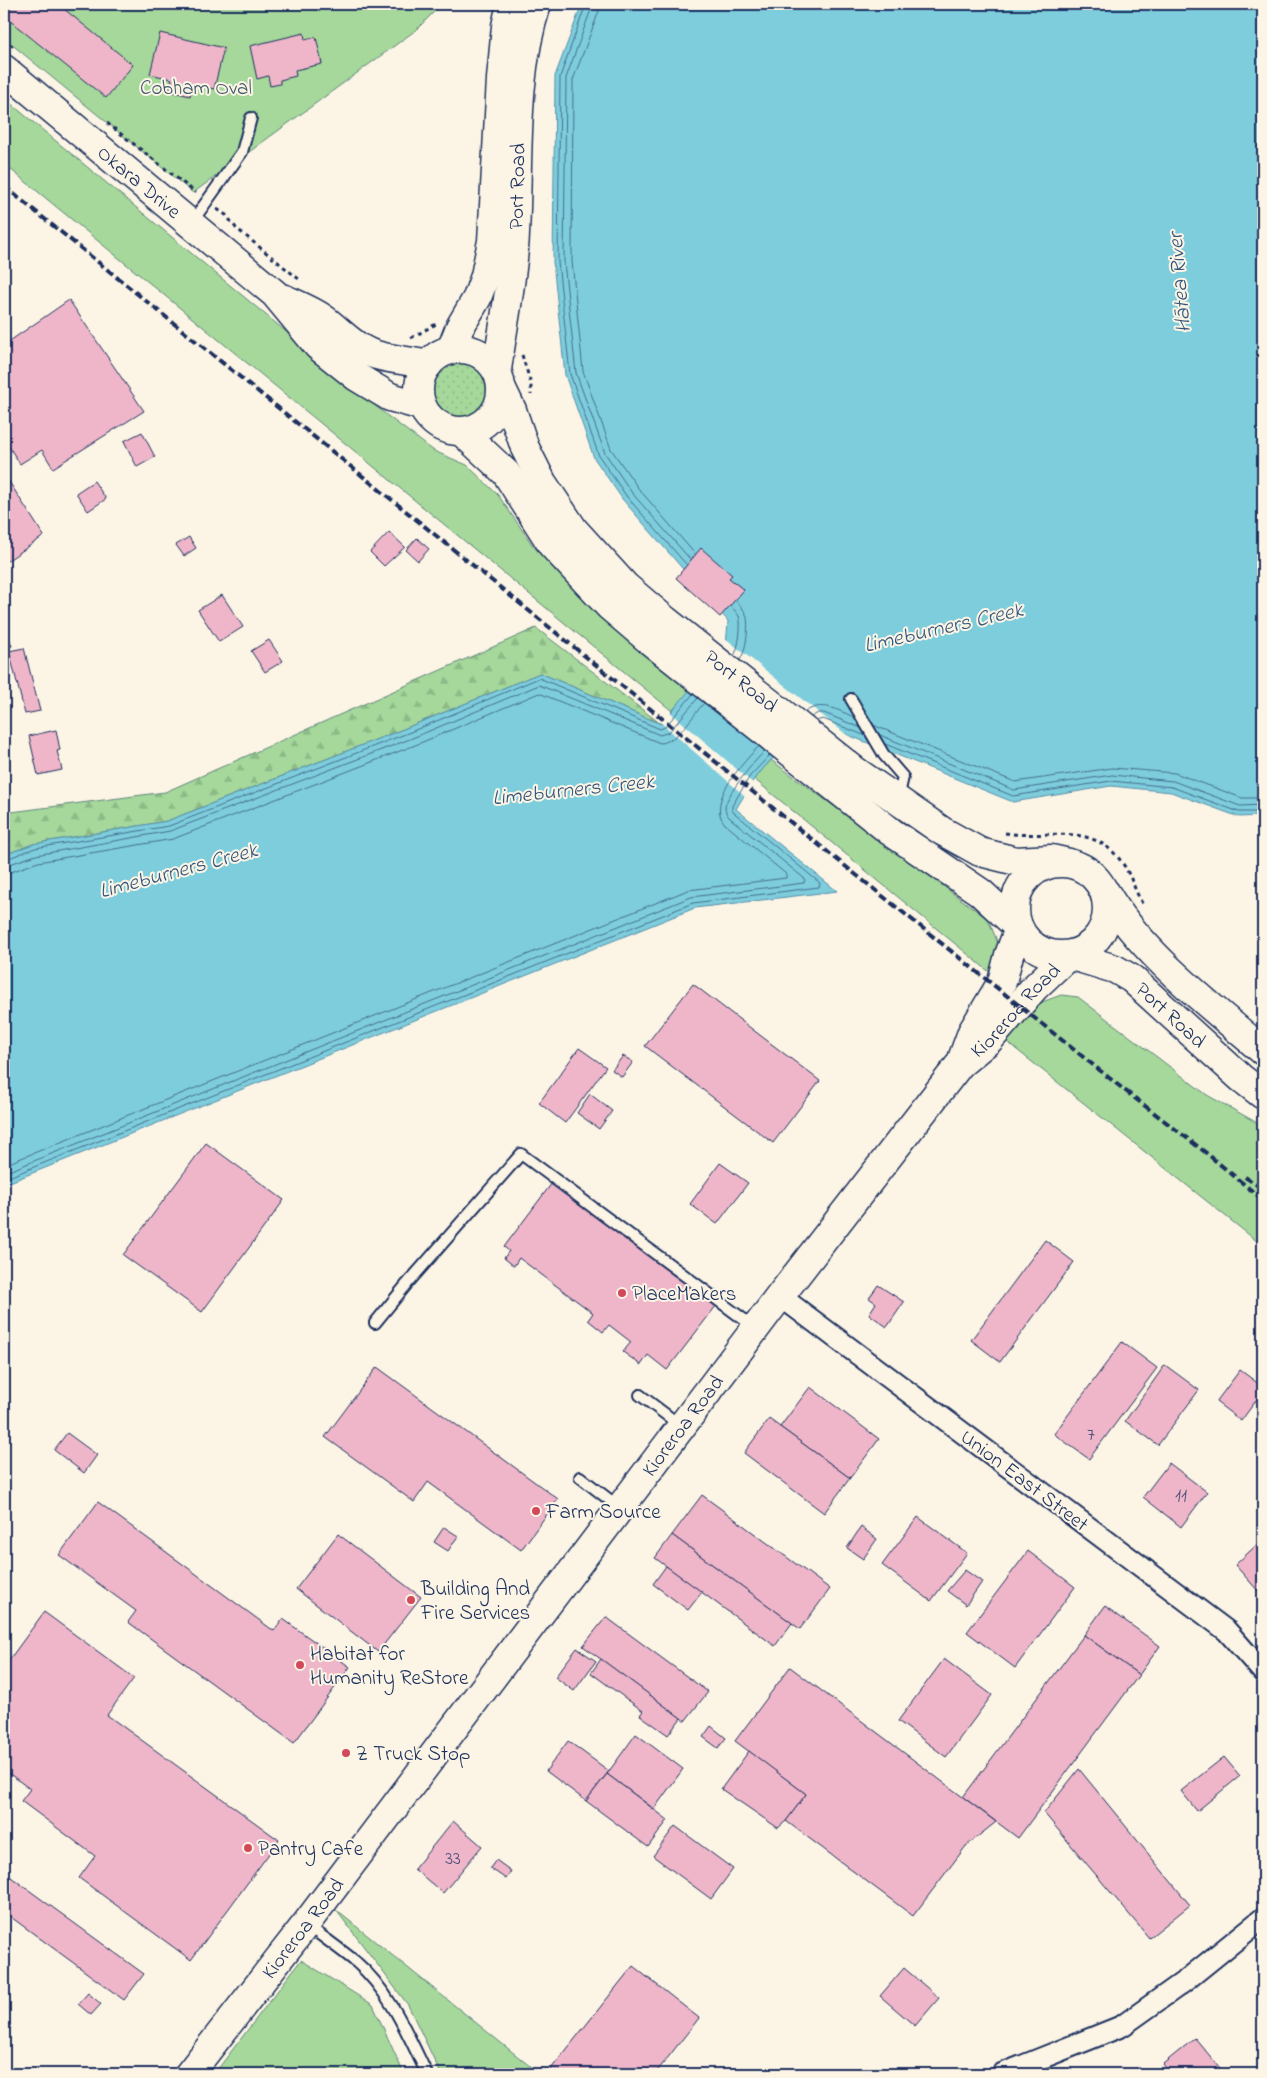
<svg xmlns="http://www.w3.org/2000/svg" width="1267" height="2078" font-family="'Indie Flower',sans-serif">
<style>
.green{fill:#a5d89a;stroke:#60847c}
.forest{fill:url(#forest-firs);stroke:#60847c}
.garden{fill:url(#garden-dots);stroke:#60847c}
.water{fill:#7ecddc;stroke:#568eaa}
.pier{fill:#fcf5e5}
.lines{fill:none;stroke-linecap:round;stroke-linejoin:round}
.shore{stroke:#436e90;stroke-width:1}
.building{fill:#efb6c9;stroke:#1b2f5e}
.service-casing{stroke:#1b2f5e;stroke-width:14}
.minor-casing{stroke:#1b2f5e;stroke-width:24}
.secondary-casing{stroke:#1b2f5e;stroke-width:31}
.path{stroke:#1b2f5e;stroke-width:3;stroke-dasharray:4 4;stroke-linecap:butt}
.service{stroke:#fcf5e5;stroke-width:10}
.minor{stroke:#fcf5e5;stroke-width:20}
.secondary{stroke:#fcf5e5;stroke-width:28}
.rail{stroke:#1b2f5e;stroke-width:4;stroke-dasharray:8 4;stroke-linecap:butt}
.poi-dot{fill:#d1495b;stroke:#fcf5e5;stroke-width:2}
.labels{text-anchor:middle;stroke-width:4;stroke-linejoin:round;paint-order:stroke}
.number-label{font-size:19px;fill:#505179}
.park-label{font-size:21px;fill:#3e596d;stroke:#fcf5e5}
.street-label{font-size:21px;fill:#1b2f5e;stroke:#fcf5e5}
.poi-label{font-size:21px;fill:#1b2f5e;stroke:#fcf5e5;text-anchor:start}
.water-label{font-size:22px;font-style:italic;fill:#34567e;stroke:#fcf5e5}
</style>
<defs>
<pattern id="forest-firs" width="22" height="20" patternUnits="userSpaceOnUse" patternTransform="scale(1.25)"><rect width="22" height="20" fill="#a5d89a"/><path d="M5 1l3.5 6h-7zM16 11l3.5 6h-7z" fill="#8dba87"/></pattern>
<pattern id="garden-dots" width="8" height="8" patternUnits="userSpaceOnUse" patternTransform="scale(1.25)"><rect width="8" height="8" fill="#a5d89a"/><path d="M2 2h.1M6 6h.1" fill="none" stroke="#8dba87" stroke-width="1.8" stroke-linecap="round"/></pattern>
</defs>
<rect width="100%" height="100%" fill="#fcf5e5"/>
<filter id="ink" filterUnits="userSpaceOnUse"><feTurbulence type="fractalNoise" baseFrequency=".02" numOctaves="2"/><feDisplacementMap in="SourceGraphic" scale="10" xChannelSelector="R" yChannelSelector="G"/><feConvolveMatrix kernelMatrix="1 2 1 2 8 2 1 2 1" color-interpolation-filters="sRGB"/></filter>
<g filter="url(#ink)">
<g class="green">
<path d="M4,4H442L416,30L193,193L4,38Z"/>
<path d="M4,98L389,417L434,451L467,465L498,495L534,547L689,692L672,711L4,164Z"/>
<path d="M771,760L988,919L1002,953L998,979L754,779Z"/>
<path d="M1061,995L1078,997L1207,1095L1263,1126V1246L1007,1042L1042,1002Z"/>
<path d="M336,1910L531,2067L526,2074H441L408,2005Z"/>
<path d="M301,1960L373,2005L404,2074H214Z"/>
</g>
<path class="forest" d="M536,628L661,724L540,673L406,728L167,821L33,844L4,855V813L165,792Z"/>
<circle class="garden" cx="461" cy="389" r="29"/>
<path class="water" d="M582,4H1263V816L1239,817L1171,792L1111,786L1013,802L821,724L771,760L754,779L736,809L837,891L695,908L5,1184L4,1186V855L33,844L167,821L406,728L540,673L661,724L726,647L728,621L623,500L594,458L565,375L553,262L555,76Z"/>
<g class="pier">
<path d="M725,638L852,739L821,726L778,758L688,688L724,646Z"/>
<path d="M669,711L754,784L746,797L658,720L660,721Z"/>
</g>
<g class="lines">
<g class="shore">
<path d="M586,4L560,77L558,262L570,374L599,456L627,497L686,564"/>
<path d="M593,4L566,78L564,262L576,373L605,453L632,493L690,559"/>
<path d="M600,4L599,11L573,80L572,261L583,371L611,449L638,488L695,554"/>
<path d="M736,601C739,605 744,609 746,614C750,624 746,652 740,660"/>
<path d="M731,607C734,609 737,613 739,616C742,623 739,649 734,656"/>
<path d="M805,712C822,700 837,710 854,717"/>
<path d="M811,717L818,713H824L861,728"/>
<path d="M816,721L823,719L866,736"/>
<path d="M873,725L1015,782L1112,768L1175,773L1242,798H1263"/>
<path d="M880,735L1014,790L1112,775L1173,781L1240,806L1263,805"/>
<path d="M885,744L1013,796L1111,781L1172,787L1239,812H1263"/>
<path d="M4,860L35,848L169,826L408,733L539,678L660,729L665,727L693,694"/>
<path d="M4,866L36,855L170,831L410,739L539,685L660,735L669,732L698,698"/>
<path d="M4,873L11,872L38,862L173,839L413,746L539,693L660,743C678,742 692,716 704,703"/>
<path d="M4,1165L688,890L786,878V874L725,824C705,802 744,762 759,746"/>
<path d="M4,1173L691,897L804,883L805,879L730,818C727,815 725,812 725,807C727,794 754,761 765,751"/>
<path d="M4,1179L693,903L819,887L820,883L732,811V806L750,776L770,755"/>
</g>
</g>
<g class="building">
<path d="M4,4H58L133,65L106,98L4,16Z"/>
<path d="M160,33L224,48L214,89L193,84L190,96L169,91L172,79L150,74Z"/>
<path d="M304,33L305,40L316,37L322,64L295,70L296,76L280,80V84L270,86L268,76L257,79L250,46Z"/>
<path d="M69,300L144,411L53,468L42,450L20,464L4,439V345Z"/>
<path d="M142,432L155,457L137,467L124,441Z"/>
<path d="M6,477L44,536L4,563V478Z"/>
<path d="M94,481L106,499L88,511L76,493Z"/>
<path d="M389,532L405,547L384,566L370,552Z"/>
<path d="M189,537L196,548L184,556L176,545Z"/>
<path d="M417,538L429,549L418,561L406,550Z"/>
<path d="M701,548L732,575L729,578L744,590L720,617L676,578Z"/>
<path d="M222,595L243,627L219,642L198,610Z"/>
<path d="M6,629L12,646L4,649V630Z"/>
<path d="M269,640L283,661L265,672L251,651Z"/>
<path d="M24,648L40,711L25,714L9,651Z"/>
<path d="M56,730L60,750L57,751L62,770L38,775L29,736Z"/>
<path d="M693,984L820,1081L773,1143L645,1046Z"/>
<path d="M579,1048L606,1067L565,1123L539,1103Z"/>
<path d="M623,1056L633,1062L622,1077L612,1070Z"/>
<path d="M590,1094L612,1111L599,1129L577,1113Z"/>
<path d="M206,1143L284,1200L202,1312L123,1255Z"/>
<path d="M720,1163L748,1183L717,1224L690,1204Z"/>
<path d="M552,1183L716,1306L667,1370L648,1355L641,1365L623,1352L631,1342L609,1325L603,1332L588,1320L593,1313L519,1258L514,1266L504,1258L509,1251L504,1247Z"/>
<path d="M1045,1240L1074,1262L1000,1362L971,1340Z"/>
<path d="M878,1285L904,1302L887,1327L869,1314L876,1303L869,1298Z"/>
<path d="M1122,1342L1157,1368L1089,1459L1054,1434Z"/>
<path d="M1165,1365L1199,1390L1158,1445L1125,1421Z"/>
<path d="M377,1367L558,1499L521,1550L428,1482L414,1502L325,1437Z"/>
<path d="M1240,1370L1263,1387V1391L1241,1421L1216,1402Z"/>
<path d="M810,1387L879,1439L850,1478L780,1427Z"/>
<path d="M769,1419L850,1478L824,1513L744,1453Z"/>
<path d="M67,1433L97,1455L84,1473L54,1450Z"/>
<path d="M1169,1463L1207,1492L1181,1527L1143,1497Z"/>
<path d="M702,1495L830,1589L800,1629L672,1535Z"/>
<path d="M98,1502L274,1631L283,1619L350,1667L294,1743L128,1622L136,1611L59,1555Z"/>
<path d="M918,1517L967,1553L931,1601L882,1565Z"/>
<path d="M444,1527L458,1536L448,1551L434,1542Z"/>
<path d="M861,1527L877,1539L863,1559L847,1548Z"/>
<path d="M338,1534L421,1597L378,1652L296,1589Z"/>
<path d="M672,1535L792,1623L775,1646L655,1558Z"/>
<path d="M1263,1539V1588L1259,1592L1235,1565Z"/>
<path d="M1028,1551L1075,1587L1015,1668L967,1632Z"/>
<path d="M666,1566L702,1592L688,1610L653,1584Z"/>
<path d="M965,1570L982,1582L966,1605L947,1591Z"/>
<path d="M1105,1606L1160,1646L1139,1675L1084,1635Z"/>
<path d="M44,1612L134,1678L107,1715L279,1840L191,1960L79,1878L95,1856L21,1801L30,1789L4,1770V1667Z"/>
<path d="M606,1617L708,1692L685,1721L583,1646Z"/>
<path d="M1084,1635L1139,1675L1018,1838L963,1797Z"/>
<path d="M577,1648L596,1661L574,1691L555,1677Z"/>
<path d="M601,1659L681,1718L668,1735L640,1715L643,1711L591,1673Z"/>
<path d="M944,1659L992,1695L946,1757L898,1721Z"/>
<path d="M790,1667L996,1822L966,1846L913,1916L786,1821L806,1794L735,1741Z"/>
<path d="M711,1726L726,1738L718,1748L703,1737Z"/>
<path d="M636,1734L683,1769L654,1809L607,1774Z"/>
<path d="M568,1741L609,1771L586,1801L546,1771Z"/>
<path d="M749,1751L806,1794L786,1821L778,1828L721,1789Z"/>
<path d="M1224,1757L1240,1776L1197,1811L1181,1791Z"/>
<path d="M1263,1767V1778L1258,1772Z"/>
<path d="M1079,1769L1190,1905L1149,1938L1044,1813Z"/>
<path d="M607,1774L668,1820L648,1847L586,1801Z"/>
<path d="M453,1821L482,1846L443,1893L414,1869Z"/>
<path d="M675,1826L733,1869L711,1899L653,1856Z"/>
<path d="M496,1860L511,1871L506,1879L490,1868Z"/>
<path d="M4,1872L144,1974L124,2000L4,1912Z"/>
<path d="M633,1966L699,2018L655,2074H547Z"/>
<path d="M904,1968L939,1998L915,2026L880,1996Z"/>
<path d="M88,1993L101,2004L91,2015L78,2004Z"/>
<path d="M1195,2038L1225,2074H1171L1163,2064Z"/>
</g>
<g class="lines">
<defs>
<g id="service">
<path d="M192,222L242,152L251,118"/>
<path d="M851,699L884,755L903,777L898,799"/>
<path d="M375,1323L407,1284L521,1154L754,1327"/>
<path d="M640,1395L681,1426"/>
<path d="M580,1477L620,1508"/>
<path d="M307,1925C323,1937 340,1949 356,1962C390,1991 408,2035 427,2074"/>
</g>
<g id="minor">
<path d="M780,1296L1227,1631L1263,1672"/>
<path d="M1002,2074L1122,2026L1185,1981L1263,1918"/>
</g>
<g id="secondary">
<path id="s1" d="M4,69L275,294L318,346L357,377L390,397L422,406"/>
<path d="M285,299C298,305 313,311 324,319C339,330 352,346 370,353C388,360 409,360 428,365"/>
<circle cx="460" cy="390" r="41"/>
<path d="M451,350L460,327L477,298L485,276L492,241L501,79L506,26L511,4"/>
<path id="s2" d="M497,370C503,325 513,280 515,234C519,158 513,77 537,4"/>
<path id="s3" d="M502,389L512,410L525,448L542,482L574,530L625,586L665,620L854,770L942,831L980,852L1016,861L1051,859L1069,863"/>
<path d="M462,432L506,473L552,545L609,606L649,640L891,832L980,892L1019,928L1009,955L1002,982L972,1032L961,1062"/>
<circle cx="1061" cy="909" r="46"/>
<path d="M1106,893C1141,953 1210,1005 1263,1051"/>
<path id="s4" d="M189,2074L306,1924L780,1296L960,1064L989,1040L1034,988L1069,955L1115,969L1132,979L1241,1078L1263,1095"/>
</g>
</defs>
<use href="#service" class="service-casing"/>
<use href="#minor" class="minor-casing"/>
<use href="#secondary" class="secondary-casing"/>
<g class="path">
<path d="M4,39L15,48"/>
<path d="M107,123L196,193"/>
<path d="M217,209L226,215L236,228L300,280"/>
<path d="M411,338L436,324"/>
<path d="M522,355L531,384V395"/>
<path d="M1005,833C1049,840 1095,819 1125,867C1132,879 1136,893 1143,905"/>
</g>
<use href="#service" class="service"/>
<use href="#minor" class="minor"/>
<use href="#secondary" class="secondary"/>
<g class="rail">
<path d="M4,186L753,792L1123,1089L1205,1152L1263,1200"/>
<path d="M1245,1177L1263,1189"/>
</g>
</g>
</g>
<g class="poi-dot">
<circle cx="622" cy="1293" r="5"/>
<circle cx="536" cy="1511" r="5"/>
<circle cx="411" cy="1600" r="5"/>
<circle cx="300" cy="1665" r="5"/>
<circle cx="346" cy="1753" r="5"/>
<circle cx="248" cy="1848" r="5"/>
</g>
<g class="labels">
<g class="number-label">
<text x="1091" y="1440">7</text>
<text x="1181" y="1501">11</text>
<text x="453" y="1864">33</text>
</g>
<g class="park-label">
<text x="196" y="94">Cobham Oval</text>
</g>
<g class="street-label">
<text dy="7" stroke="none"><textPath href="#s1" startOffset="176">Okara Drive</textPath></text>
<text dy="7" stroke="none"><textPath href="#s2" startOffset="185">Port Road</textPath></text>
<text dy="7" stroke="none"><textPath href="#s3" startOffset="385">Port Road</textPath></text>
<text dy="7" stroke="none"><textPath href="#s4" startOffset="1348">Kioreroa Road</textPath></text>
<text dy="7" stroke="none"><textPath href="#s4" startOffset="1546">Port Road</textPath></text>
<text dy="7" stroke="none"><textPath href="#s4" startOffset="815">Kioreroa Road</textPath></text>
<text transform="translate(1025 1480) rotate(37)" y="7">Union East Street</text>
<text dy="7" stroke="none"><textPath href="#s4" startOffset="185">Kioreroa Road</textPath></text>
</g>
<g class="poi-label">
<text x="632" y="1300">PlaceMakers</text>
<text x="546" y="1518">Farm Source</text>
<text x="421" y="1595">Building And<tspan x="421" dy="24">Fire Services</tspan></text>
<text x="310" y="1660">Habitat for<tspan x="310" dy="24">Humanity ReStore</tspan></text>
<text x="356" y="1760">Z Truck Stop</text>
<text x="258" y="1855">Pantry Cafe</text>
</g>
<g class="water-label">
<text transform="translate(1178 283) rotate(-95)" y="8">Hātea River</text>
<text transform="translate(943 626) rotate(-13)" y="8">Limeburners Creek</text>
<text transform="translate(573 788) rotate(-6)" y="8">Limeburners Creek</text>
<text transform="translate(178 869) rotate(-15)" y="8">Limeburners Creek</text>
</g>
</g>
<rect width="1267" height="2078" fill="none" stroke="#fcf5e5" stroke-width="20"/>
<rect x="10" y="10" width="1247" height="2058" fill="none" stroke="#1b2f5e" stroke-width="2" filter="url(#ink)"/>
</svg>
